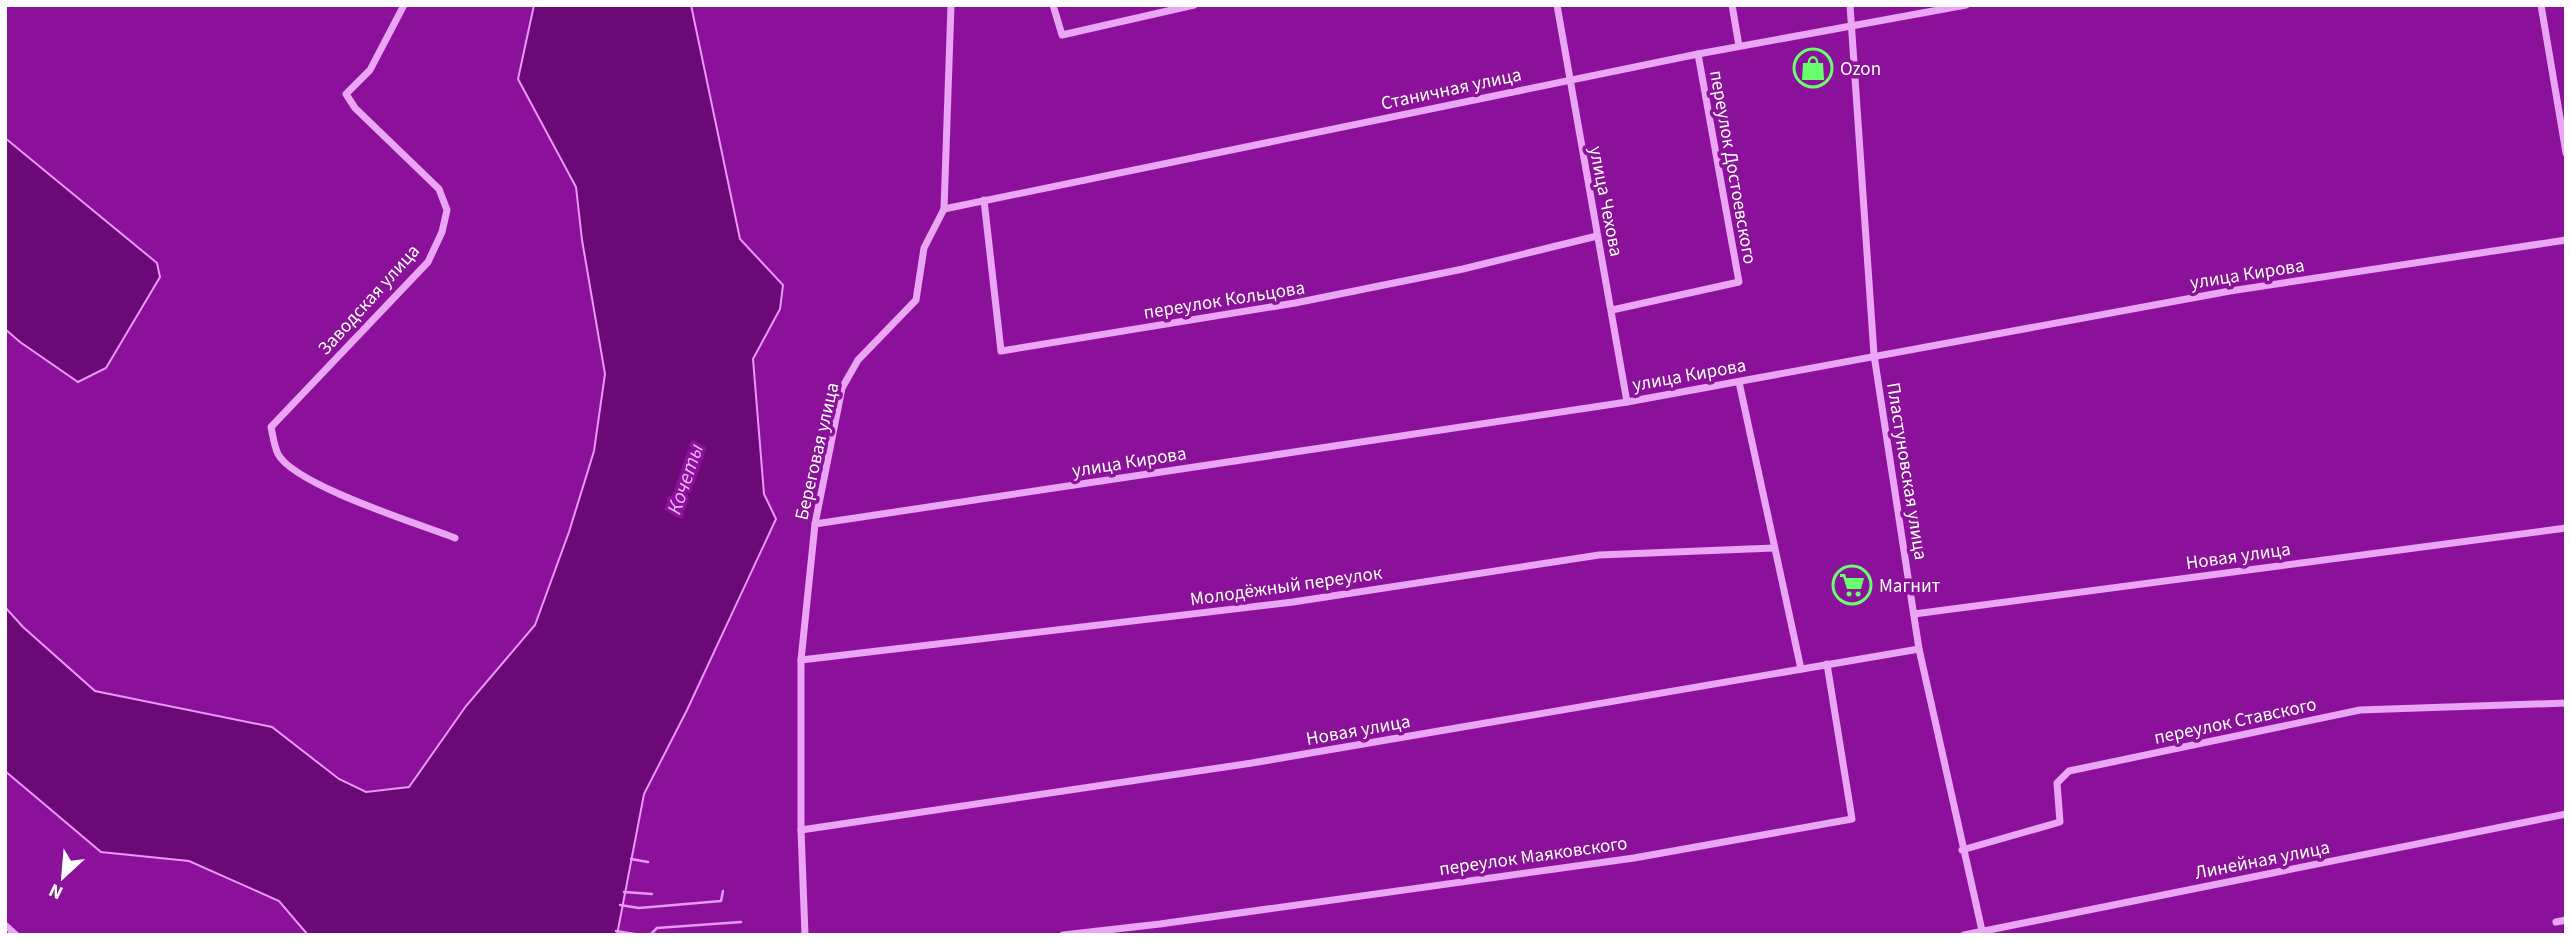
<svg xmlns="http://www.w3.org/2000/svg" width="2571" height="940" font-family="'Source Sans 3',sans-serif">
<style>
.water{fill:#6b0a77;stroke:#ea97f8;stroke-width:2}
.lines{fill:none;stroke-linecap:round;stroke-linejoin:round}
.stream{stroke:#ea97f8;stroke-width:2.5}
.minor{stroke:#eaa5f4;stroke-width:7}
.labels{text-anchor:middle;stroke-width:7;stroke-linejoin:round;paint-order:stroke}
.poi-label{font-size:19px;fill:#fff;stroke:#8b119b;text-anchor:start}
.street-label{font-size:19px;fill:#fff;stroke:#8b119b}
.water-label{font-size:21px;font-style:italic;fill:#f1b2fb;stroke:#8b119b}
</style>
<rect width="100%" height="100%" fill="#8b119b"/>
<g class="water">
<path d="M534,5H691L740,239L783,285L780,309L753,359L764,494L776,519L687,710L644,794L617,935H308L279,901L189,861L101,852L5,771V607L23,627L95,691L272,727L339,779L366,792L409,787L466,706L535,625L569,532L594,451L605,374L582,240L576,187L518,79Z"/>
<path d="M5,138L157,263L160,277L106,368L78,382L20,342L5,329Z"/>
</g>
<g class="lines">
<g class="stream">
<path d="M631,859L648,862"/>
<path d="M624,892L652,894"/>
<path d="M620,905L639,908L721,901L723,891"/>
<path d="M616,931L641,935"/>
<path d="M650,935L657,928L741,922"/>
</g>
<g class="minor">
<path d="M404,5L370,70L346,94L355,108L439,189L447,210L442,232L428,262L271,427C273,436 274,446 278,454C294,485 419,524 455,538"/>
<path d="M1053,5L1062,35L1194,5"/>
<path d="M1557,5L1627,402"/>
<path d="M1732,5L1739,46"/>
<path d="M1850,5L1874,355L1919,649L1983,935"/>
<path d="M2541,5L2566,153"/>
<path d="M984,200L1001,351L1295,303L1463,269L1597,236"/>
<path d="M944,209L1698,54L1966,5"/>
<path d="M1612,310L1739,282L1698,54"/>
<path d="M1739,382L1801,669"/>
<path d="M815,524L1627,402L2230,291L2566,240"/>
<path d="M1914,614L2566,528"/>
<path d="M801,660L1293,602L1599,555L1774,548"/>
<path d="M801,830L1252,763L1919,649"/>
<path d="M1962,850L2060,822L2057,783L2069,771L2360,710L2566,703"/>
<path d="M2556,922L2566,920"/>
<path d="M5,925L16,935"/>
<path d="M805,935L801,830V660L815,524L842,388L858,360L916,300L924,248L944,209L951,5"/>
<path d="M1063,935L1160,924L1634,858L1852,819L1827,664"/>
<path d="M1964,935L2566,814"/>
</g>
</g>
<defs>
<symbol id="shop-ring" viewBox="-11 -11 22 22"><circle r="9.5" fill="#8b119b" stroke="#68ff6d" stroke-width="1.5"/><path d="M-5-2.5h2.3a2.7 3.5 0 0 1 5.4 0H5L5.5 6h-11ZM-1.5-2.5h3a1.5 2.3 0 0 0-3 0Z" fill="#68ff6d"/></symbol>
<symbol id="supermarket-ring" viewBox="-11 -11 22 22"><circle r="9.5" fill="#8b119b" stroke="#68ff6d" stroke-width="1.5"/><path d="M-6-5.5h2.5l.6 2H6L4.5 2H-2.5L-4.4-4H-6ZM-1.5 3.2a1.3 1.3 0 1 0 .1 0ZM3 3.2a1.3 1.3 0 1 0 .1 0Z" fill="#68ff6d"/></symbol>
</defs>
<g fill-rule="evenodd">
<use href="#shop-ring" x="1791" y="46" width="44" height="44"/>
<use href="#supermarket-ring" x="1830" y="563" width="44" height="44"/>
</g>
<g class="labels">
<g class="poi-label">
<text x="1840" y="75">Ozon</text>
<text x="1879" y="592">Магнит</text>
</g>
<g class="street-label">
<text transform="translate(1451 88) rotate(-12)" y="7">Станичная улица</text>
<text transform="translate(1734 167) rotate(80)" y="7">переулок Достоевского</text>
<text transform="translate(1607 201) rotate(79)" y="7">улица Чехова</text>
<text transform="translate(2247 273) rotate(-9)" y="7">улица Кирова</text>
<text transform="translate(368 299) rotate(-48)" y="7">Заводская улица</text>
<text transform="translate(1224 299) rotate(-9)" y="7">переулок Кольцова</text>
<text transform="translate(1689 374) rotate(-10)" y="7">улица Кирова</text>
<text transform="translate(816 451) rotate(-77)" y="7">Береговая улица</text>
<text transform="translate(1129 461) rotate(-9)" y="7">улица Кирова</text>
<text transform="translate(1908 471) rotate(81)" y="7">Пластуновская улица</text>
<text transform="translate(2238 555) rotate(-8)" y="7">Новая улица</text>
<text transform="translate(1286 585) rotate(-8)" y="7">Молодёжный переулок</text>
<text transform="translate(2235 720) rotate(-12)" y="7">переулок Ставского</text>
<text transform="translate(1358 729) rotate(-10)" y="7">Новая улица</text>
<text transform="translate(1533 855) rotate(-8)" y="7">переулок Маяковского</text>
<text transform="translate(2262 859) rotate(-11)" y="7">Линейная улица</text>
</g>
<g class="water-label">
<text transform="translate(685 479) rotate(-71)" y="7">Кочеты</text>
</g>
</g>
<rect width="2571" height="940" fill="none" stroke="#ffffff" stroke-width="14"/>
<g transform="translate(63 877) rotate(206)" stroke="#8b119b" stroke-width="5" paint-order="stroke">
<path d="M0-5L12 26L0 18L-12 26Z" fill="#ffffff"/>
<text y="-10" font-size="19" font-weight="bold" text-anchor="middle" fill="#ffffff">N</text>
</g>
</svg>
